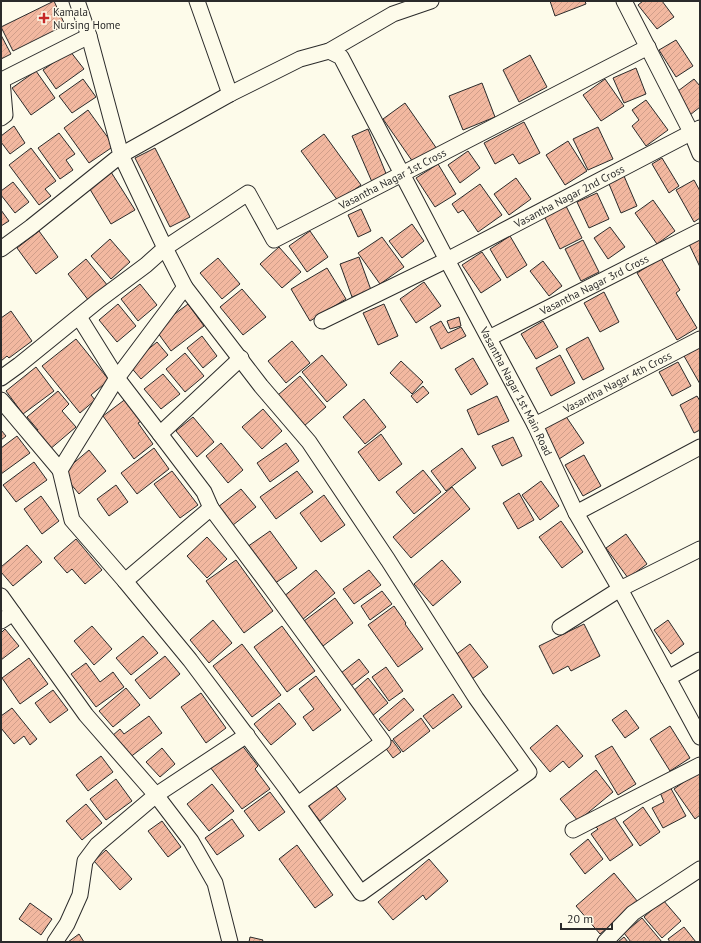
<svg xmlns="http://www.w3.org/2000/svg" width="701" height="943" font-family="'PT Sans',sans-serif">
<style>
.building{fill:url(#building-hatch);stroke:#2b2b2b}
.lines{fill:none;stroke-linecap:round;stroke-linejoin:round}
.minor-casing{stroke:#2b2b2b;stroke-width:17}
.minor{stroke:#fdfbea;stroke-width:15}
.poi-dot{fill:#c62828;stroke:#fdfbea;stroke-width:1.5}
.labels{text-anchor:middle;stroke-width:3;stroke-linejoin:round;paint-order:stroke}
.poi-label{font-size:11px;fill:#2b2b2b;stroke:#fdfbea;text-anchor:start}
.street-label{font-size:11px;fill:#2b2b2b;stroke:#fdfbea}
</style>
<defs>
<pattern id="building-hatch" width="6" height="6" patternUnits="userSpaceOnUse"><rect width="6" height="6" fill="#f2b8a0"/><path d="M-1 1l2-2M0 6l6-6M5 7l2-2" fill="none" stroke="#d09e8a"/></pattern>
</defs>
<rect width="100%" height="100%" fill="#fdfbea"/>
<g class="building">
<path d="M54,1L65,25L13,51L1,27Z"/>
<path d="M550,1H585L586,4L555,16Z"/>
<path d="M643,1H662L674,17L657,29L638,5Z"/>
<path d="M1,35L11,54L1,59Z"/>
<path d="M676,40L693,66L676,77L659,50Z"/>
<path d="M70,51L84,69L56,89L43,70Z"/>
<path d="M530,55L547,87L519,102L503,70Z"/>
<path d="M636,68L646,94L624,103L613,78Z"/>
<path d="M36,71L55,98L31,115L12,88Z"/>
<path d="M83,79L96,97L72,113L59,96Z"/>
<path d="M605,79L624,106L601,121L583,95Z"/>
<path d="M694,79L700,86V107L690,115L674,94Z"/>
<path d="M482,83L495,117L463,130L449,96Z"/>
<path d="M646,100L668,130L646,146L632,126L639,120L632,110Z"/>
<path d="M405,103L437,149L415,165L383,119Z"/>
<path d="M88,110L114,146L89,163L64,128Z"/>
<path d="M524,122L540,153L519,164L513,154L495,164L484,143Z"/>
<path d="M14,126L25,143L10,154L1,142V136Z"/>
<path d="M598,127L613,159L588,170L573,139Z"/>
<path d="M368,129L387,176L372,182L352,136Z"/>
<path d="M59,133L75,154L66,160L73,170L60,179L38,148Z"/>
<path d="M324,134L361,185L338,201L301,151Z"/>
<path d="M568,141L587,171L565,185L546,155Z"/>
<path d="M31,148L56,181L45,189L51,196L39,205L9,165Z"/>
<path d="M155,148L190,217L170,227L135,158Z"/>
<path d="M468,151L480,168L460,183L448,165Z"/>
<path d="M662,158L679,186L669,193L652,164Z"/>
<path d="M438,164L456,194L435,207L416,178Z"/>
<path d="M111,172L135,210L111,224L88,186Z"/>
<path d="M624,176L637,206L621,213L609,184Z"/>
<path d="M516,178L531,199L509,215L494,194Z"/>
<path d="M694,180L700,191V218L694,222L676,190Z"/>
<path d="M13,182L29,202L15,213L1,195V191Z"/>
<path d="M480,184L502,215L478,232L463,210L458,213L452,204Z"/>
<path d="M597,193L609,219L589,228L577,202Z"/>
<path d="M653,200L675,231L657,244L635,213Z"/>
<path d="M565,204L582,238L560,249L544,216Z"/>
<path d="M361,209L371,231L358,237L348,215Z"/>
<path d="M1,210L9,221L1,226Z"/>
<path d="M412,224L424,241L402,258L389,241Z"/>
<path d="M610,227L625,247L608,259L594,238Z"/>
<path d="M39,231L58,257L36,274L17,248Z"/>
<path d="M310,231L328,257L307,272L289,246Z"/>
<path d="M510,236L527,265L507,278L490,249Z"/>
<path d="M382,237L404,267L380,284L358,253Z"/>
<path d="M700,237V267L688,242Z"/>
<path d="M110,239L130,262L111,279L91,256Z"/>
<path d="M583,240L599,272L581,281L565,249Z"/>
<path d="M279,247L301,272L282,288L260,264Z"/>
<path d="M482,252L501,280L481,293L462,265Z"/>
<path d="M359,257L371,290L352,297L340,264Z"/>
<path d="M218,258L240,284L222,299L200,273Z"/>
<path d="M661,258L680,290L676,293L697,328L677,340L637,273Z"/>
<path d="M86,259L108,286L89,301L68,274Z"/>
<path d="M543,261L562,286L549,296L530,271Z"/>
<path d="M327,268L346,299L310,321L291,289Z"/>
<path d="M424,282L441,306L416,323L400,299Z"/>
<path d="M140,284L157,305L138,321L121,299Z"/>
<path d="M242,289L266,317L243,335L220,307Z"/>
<path d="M604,292L619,322L600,332L584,303Z"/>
<path d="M118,304L136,326L117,342L99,320Z"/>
<path d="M188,304L204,326L171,351L155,329Z"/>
<path d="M384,304L398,336L378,345L363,313Z"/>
<path d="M11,311L32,341L9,358L7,356L1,361V318Z"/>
<path d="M459,317L461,326L450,329L447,321Z"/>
<path d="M441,321L448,333L461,327L466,336L441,349L430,327Z"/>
<path d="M543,321L558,347L536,359L521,334Z"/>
<path d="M202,336L217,356L203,368L187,348Z"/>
<path d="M588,337L604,369L583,380L566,349Z"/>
<path d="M76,339L109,380L91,395L95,400L80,413L42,366Z"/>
<path d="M292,341L310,363L286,383L268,361Z"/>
<path d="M157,342L168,355L141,379L129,365Z"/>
<path d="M700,346V384L684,356Z"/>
<path d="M185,353L204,376L185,392L166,369Z"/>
<path d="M322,355L347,385L327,402L302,372Z"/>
<path d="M560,355L575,383L551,396L536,368Z"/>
<path d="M473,358L488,384L471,395L455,369Z"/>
<path d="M401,361L423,382L412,394L390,373Z"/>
<path d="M678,362L691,386L672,396L659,372Z"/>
<path d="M36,367L54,391L23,414L6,391Z"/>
<path d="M163,374L180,394L161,409L144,389Z"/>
<path d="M300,376L326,407L304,426L278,395Z"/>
<path d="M423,386L429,393L417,403L411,396Z"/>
<path d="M58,391L69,404L62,411L76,427L49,450L34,433L38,430L27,417Z"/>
<path d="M497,396L509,421L478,435L467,410Z"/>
<path d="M697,396L700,401V430L694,433L680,405Z"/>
<path d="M127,398L143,420L138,423L153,444L134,459L103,416Z"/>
<path d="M364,399L386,427L365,444L343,417Z"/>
<path d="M263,409L282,431L262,449L242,427Z"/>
<path d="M565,415L584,443L559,459L541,430Z"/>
<path d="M193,417L214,442L197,457L176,431Z"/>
<path d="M1,430L6,436L1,440Z"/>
<path d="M381,434L402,464L379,481L358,452Z"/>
<path d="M17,436L30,453L1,474V448Z"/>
<path d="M513,437L522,456L502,466L492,446Z"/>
<path d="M221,443L243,470L228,483L206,456Z"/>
<path d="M286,443L299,461L270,482L257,463Z"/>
<path d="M154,448L169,469L137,494L121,473Z"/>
<path d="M462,448L476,468L446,491L431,471Z"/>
<path d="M89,450L106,471L79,494L62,473Z"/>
<path d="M584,455L601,486L583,496L565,465Z"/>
<path d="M34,462L47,480L16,502L3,485Z"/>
<path d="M423,470L441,492L414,514L396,492Z"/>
<path d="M172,471L198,505L180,518L154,484Z"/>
<path d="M297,471L313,492L276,519L260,497Z"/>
<path d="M541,481L559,506L540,520L522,495Z"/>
<path d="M116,485L128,502L109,516L97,499Z"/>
<path d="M452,487L470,509L411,558L393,537Z"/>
<path d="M241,489L256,507L233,525L218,507Z"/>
<path d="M519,493L534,520L518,529L503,503Z"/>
<path d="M324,495L345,525L321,542L300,513Z"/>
<path d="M41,496L59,521L42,534L24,509Z"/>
<path d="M561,521L583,552L562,568L539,537Z"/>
<path d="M270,531L297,568L274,584L247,547Z"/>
<path d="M626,534L647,564L628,578L606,548Z"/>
<path d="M207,537L227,559L207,578L187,556Z"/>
<path d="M76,539L102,570L85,584L72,569L67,573L54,558Z"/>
<path d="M27,545L42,562L13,586L1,572V567Z"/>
<path d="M236,560L273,611L244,633L206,581Z"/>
<path d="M442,560L461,582L433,606L414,584Z"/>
<path d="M316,570L335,593L302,620L283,597Z"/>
<path d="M369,570L381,585L354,604L343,589Z"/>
<path d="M382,591L392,604L370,620L361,606Z"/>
<path d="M335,598L353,623L323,646L304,621Z"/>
<path d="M394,606L406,623L405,624L423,649L398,667L368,625Z"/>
<path d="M213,620L232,643L209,663L190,640Z"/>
<path d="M668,620L684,644L671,654L654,630Z"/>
<path d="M584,624L600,656L571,671L568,666L553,674L539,646Z"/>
<path d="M92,626L112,649L94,665L74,641Z"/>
<path d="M282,626L315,671L287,692L254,647Z"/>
<path d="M5,629L19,646L1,660V633Z"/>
<path d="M143,636L158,653L131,675L116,658Z"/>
<path d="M242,644L281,695L252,717L213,666Z"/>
<path d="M470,644L488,667L472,679L454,656Z"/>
<path d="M165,656L180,674L150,699L135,680Z"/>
<path d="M29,658L48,684L20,704L2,678Z"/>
<path d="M359,659L369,672L351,686L341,673Z"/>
<path d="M86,663L100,682L113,672L124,687L96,707L71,674Z"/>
<path d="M386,667L403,691L389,701L372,677Z"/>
<path d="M316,676L341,710L313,731L303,717L314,709L299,689Z"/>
<path d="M368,678L388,703L372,716L352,692Z"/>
<path d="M126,688L140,705L113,727L99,711Z"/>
<path d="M53,690L68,710L50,723L35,703Z"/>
<path d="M201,693L226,728L206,743L181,707Z"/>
<path d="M453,694L462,707L433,729L423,716Z"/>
<path d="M404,698L414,710L389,731L379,719Z"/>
<path d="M279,703L296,724L271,745L254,724Z"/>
<path d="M12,708L37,739L30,745L24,736L14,744L1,728V716Z"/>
<path d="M626,710L639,728L625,738L612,720Z"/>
<path d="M149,716L162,733L129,758L112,736L120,729L124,734Z"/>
<path d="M421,718L430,731L403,752L393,739Z"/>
<path d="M557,725L583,756L569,768L563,761L550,772L530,748Z"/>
<path d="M670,726L690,758L670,771L650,739Z"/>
<path d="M392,740L401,752L393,758L384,746Z"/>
<path d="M241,744L258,766L255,769L270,789L242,809L210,767Z"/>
<path d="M612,746L636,784L618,795L595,756Z"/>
<path d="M162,748L175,764L160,777L146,762Z"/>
<path d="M101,756L113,772L88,791L76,775Z"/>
<path d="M596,770L613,792L578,821L560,799Z"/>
<path d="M698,772L700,774V815L695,819L674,789Z"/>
<path d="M116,779L132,801L106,820L90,799Z"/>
<path d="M333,782L346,799L320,821L306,804Z"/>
<path d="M212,784L234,811L209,831L187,804Z"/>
<path d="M669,785L686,816L663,828L652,808L664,802L659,790Z"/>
<path d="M270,792L285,812L259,831L244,811Z"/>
<path d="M86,804L102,823L82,840L66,821Z"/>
<path d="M643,807L660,832L640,846L623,822Z"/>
<path d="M613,815L633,845L610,861L591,834L598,829L596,827Z"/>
<path d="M232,819L244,836L217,855L205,838Z"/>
<path d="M162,821L181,847L168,857L148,831Z"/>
<path d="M588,839L603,859L585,874L570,854Z"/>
<path d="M297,845L333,895L315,908L279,859Z"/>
<path d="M106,850L132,879L120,890L94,861Z"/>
<path d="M429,859L448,881L426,900L423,895L393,920L378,902Z"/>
<path d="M614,873L638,902L600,934L576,906Z"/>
<path d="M663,900L681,921L662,938L644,917Z"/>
<path d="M30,903L52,919L41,935L19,919Z"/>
<path d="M642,918L662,942H631L624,933Z"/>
<path d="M684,927L696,942H670L668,939Z"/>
<path d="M79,934L84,942H68Z"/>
<path d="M250,937L263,940L262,942H249Z"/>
<path d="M624,937L628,942H618Z"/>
</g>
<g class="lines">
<defs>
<g id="minor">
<path d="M197,1L230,94"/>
<path d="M624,1L691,132L700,154"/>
<path id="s1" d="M329,51L341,57L447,260L535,425L576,513L620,589L700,737"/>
<path d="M1,118L5,115L2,80L89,36"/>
<path d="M1,249L31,227L121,155L89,36L77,1"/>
<path d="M79,317L117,378L160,434"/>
<path id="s2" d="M322,321L447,260L700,128"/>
<path id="s3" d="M489,338L700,231"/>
<path id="s4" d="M1,378L19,365L99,300L146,265L165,248L248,193L274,240L648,47"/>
<path d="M1,400L60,470"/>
<path id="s5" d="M535,425L700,339"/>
<path d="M211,508L204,492L160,434L241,358"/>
<path d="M576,513L700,447"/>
<path d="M125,581L72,520L60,470L117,378L185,287"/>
<path d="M1,596L86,715L156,795L191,841L215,883L230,942"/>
<path d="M1,621L13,613"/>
<path d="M560,627L620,589L700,549"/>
<path d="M668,678L700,660"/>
<path d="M298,804L383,742L273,591L211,508L125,581L190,660L286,788L361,893L529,772L476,698L388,560L309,442L261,386L185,287L165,248L121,155L230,94L300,59L329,51L393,14L431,1"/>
<path d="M573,830L700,765"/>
<path d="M55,942L67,924L80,895L85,861L97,845L156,795L247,735"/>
<path d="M605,942L633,913L700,869"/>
</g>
</defs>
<use href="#minor" class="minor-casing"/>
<use href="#minor" class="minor"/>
</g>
<path class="poi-dot" d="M42 12h4v4h4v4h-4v4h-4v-4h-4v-4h4z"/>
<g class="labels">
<g class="poi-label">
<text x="53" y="16">Kamala<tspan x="53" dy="13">Nursing Home</tspan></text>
</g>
<g class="street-label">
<text dy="4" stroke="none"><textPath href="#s4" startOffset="496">Vasantha Nagar 1st Cross</textPath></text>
<text dy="4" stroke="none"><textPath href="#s2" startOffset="277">Vasantha Nagar 2nd Cross</textPath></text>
<text dy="4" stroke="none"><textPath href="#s3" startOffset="118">Vasantha Nagar 3rd Cross</textPath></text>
<text dy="4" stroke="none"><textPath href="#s5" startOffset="93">Vasantha Nagar 4th Cross</textPath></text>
<text dy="4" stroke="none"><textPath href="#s1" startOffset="391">Vasantha Nagar 1st Main Road</textPath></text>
</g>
</g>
<rect width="701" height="943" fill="none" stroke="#2b2b2b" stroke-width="4"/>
<path d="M561 923v6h51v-6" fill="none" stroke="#2b2b2b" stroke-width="2"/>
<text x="567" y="923" font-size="12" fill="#2b2b2b" stroke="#fdfbea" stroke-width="3" paint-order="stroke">20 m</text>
</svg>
